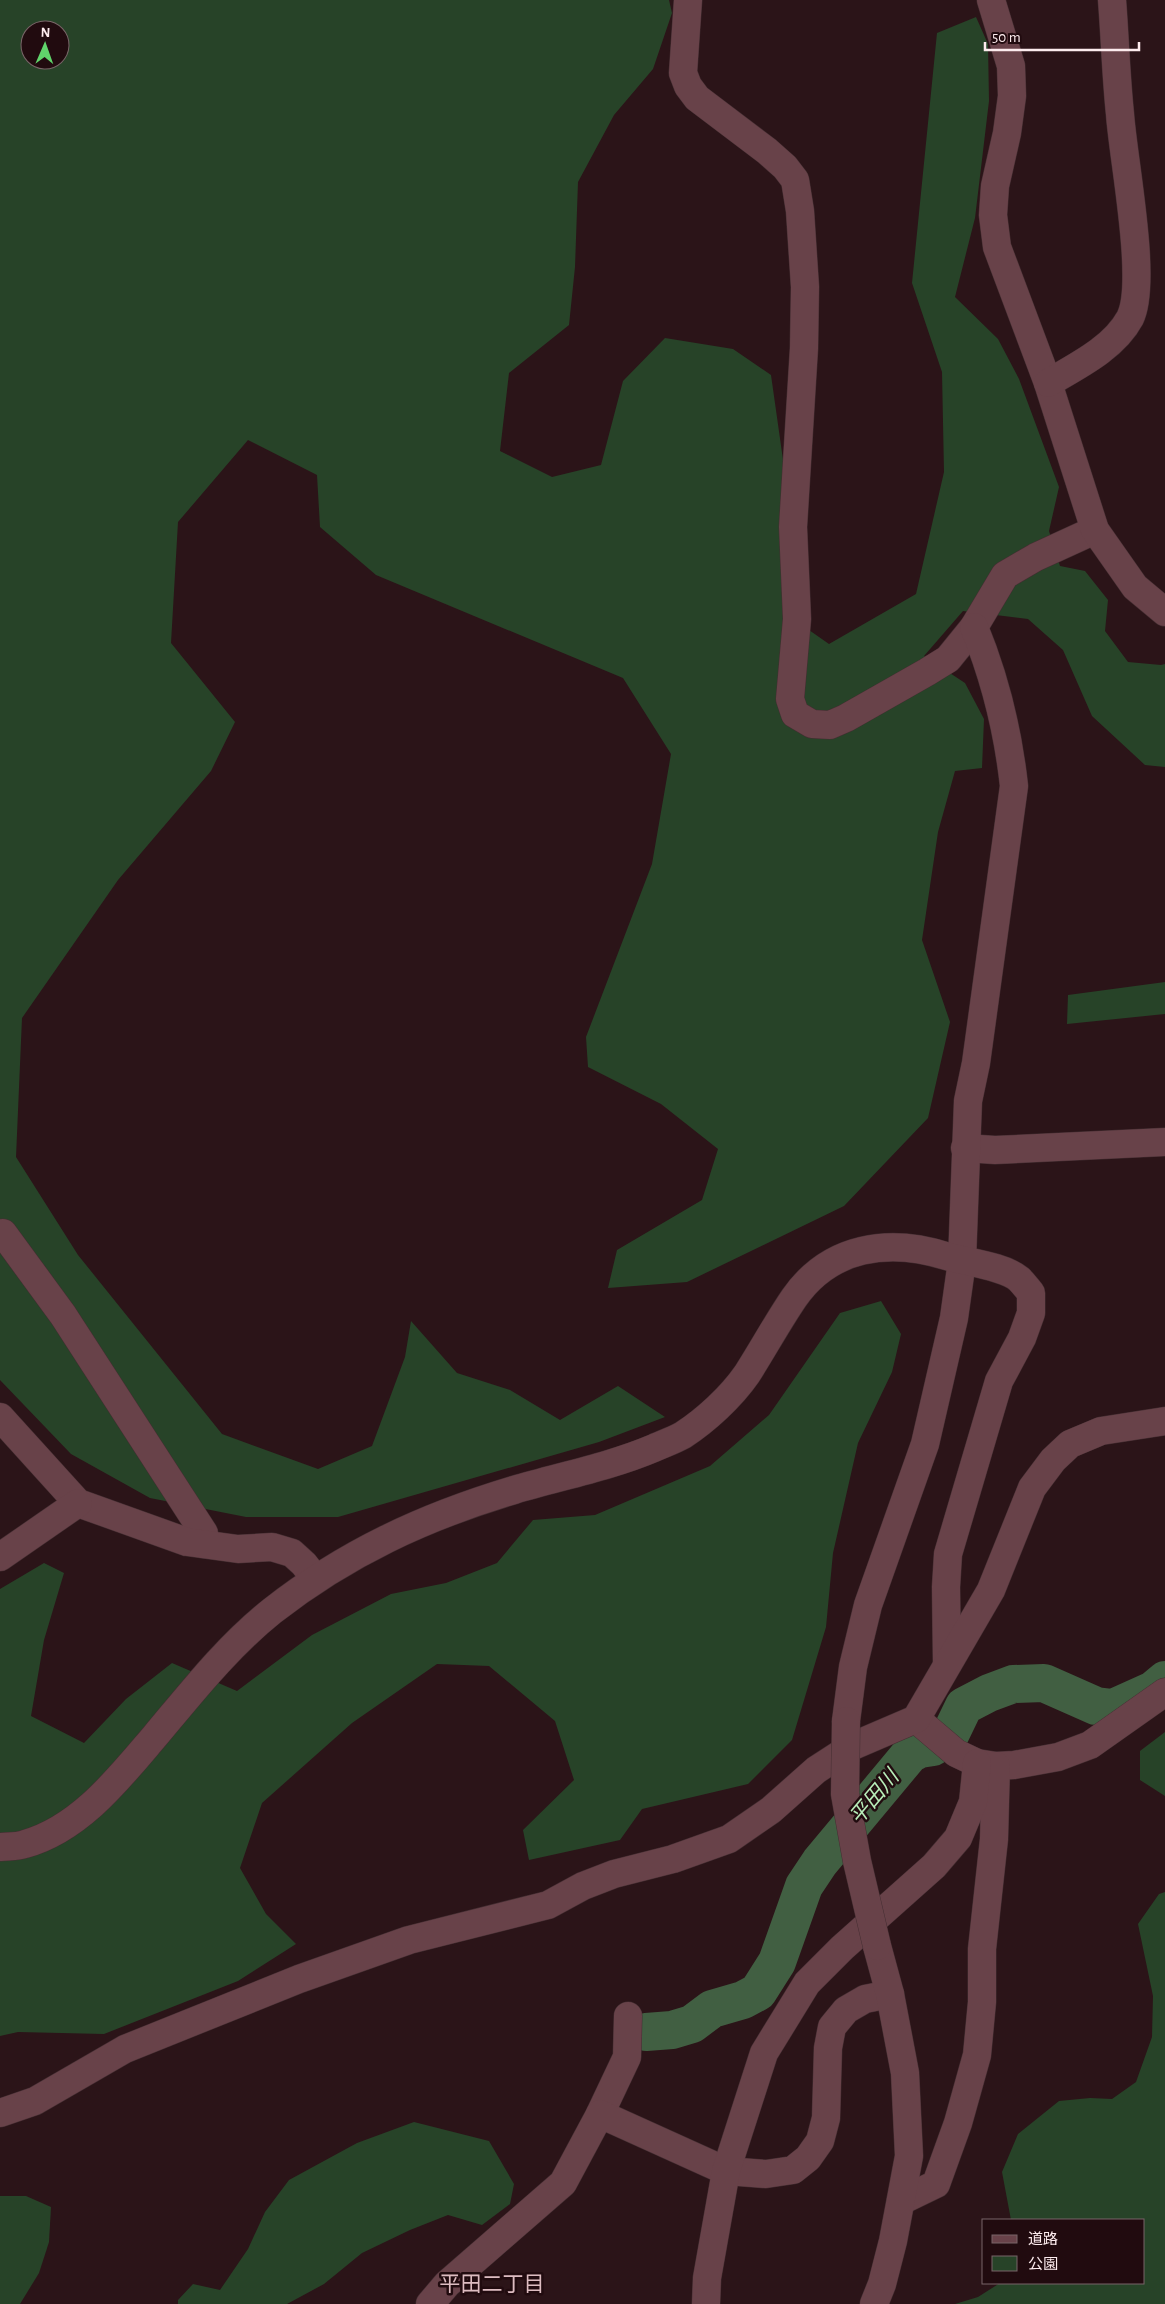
<svg xmlns="http://www.w3.org/2000/svg" width="1165" height="2304" font-family="'Alegreya Sans','Noto Sans JP',sans-serif">
<style>
.green{fill:#274328;fill-rule:evenodd}
.lines{fill:none;stroke-linecap:round;stroke-linejoin:round}
.river{stroke:#415f42;stroke-width:38}
.minor-casing{stroke:#442e32;stroke-width:29}
.minor{stroke:#684249;stroke-width:28}
.minor-bridge-casing{stroke:#442e32;stroke-width:29;stroke-linecap:butt}
.minor-bridge{stroke:#684249;stroke-width:28}
.labels{text-anchor:middle;stroke-width:5;stroke-linejoin:round;paint-order:stroke}
.water-label{font-size:21px;font-style:italic;fill:#b8edb9;stroke:#210b0f}
.neighbourhood-label{font-size:21px;fill:#ddbcc1;stroke:#210b0f}
</style>
<rect width="100%" height="100%" fill="#2b1418"/>
<g class="green">
<path d="M0,0H669L672,13L653,69L614,115L578,182L575,267L569,325L509,373L500,451L552,477L601,465L623,381L665,338L733,349L771,375L787,488L789,616L829,644L916,594L944,472L942,372L912,283L937,33L976,17L988,44L989,101L975,218L955,297L998,339L1019,379L1059,487L1049,531L1060,566L1085,571L1108,600L1105,631L1128,662L1161,665L1165,664V767L1145,765L1092,716L1063,650L1028,619L963,611L924,656L965,683L984,719L982,768L955,771L938,832L922,940L950,1022L928,1118L844,1206L687,1282L608,1288L617,1250L702,1200L718,1149L661,1104L588,1067L586,1037L652,864L671,754L623,678L376,575L320,527L317,475L248,440L178,522L171,643L235,722L211,771L118,880L22,1018L16,1157L78,1255L222,1434L318,1469L372,1446L405,1357L411,1321L457,1373L510,1390L560,1420L618,1386L665,1417L599,1442L338,1517H246L150,1498L71,1454L0,1380ZM30,30H60V60H30Z"/>
<path d="M1165,982V1014L1067,1024L1068,995Z"/>
<path d="M881,1301L901,1334L892,1372L858,1443L833,1553L826,1627L792,1740L748,1784L642,1809L620,1840L529,1860L523,1830L574,1780L555,1721L489,1666L437,1664L352,1723L262,1803L240,1868L266,1914L296,1944L238,1981L104,2034L18,2032L0,2036V1589L44,1563L64,1573L44,1640L31,1716L84,1743L126,1699L172,1663L237,1691L312,1635L391,1594L446,1583L497,1563L533,1520L595,1515L710,1466L769,1415L840,1313Z"/>
<path d="M1165,1732V1796L1140,1780V1751Z"/>
<path d="M1165,1892V2304H955L978,2297L1000,2283H1144V2220H1011L1002,2172L1018,2134L1059,2101L1090,2098L1112,2099L1136,2082L1152,2037L1153,1996L1138,1924L1159,1894Z"/>
<path d="M414,2122L489,2141L514,2184L510,2204L482,2225L448,2215L410,2230L362,2253L324,2284L287,2304H178V2300L193,2284L220,2290L248,2249L265,2212L289,2180L357,2143Z"/>
<path d="M0,2196H26L51,2207L49,2242L39,2273L20,2304H0Z"/>
</g>
<g class="lines">
<path class="river" d="M646,2032L672,2030L692,2024L712,2009L743,2000L758,1992L777,1962L804,1886L820,1862L910,1754L920,1749L933,1747L950,1735L964,1706L989,1693L1013,1684L1044,1683L1096,1706L1113,1708L1153,1690L1165,1680"/>
<defs>
<g id="minor">
<path d="M688,0L683,73L688,86L697,98L767,151L785,167L795,180L800,211L805,287L804,348L793,527L797,619L790,699L795,714L812,724L830,725L846,718L927,672L948,659L974,627L1005,575L1036,557L1095,530"/>
<path d="M991,0L1011,66L1012,96L1007,133L995,186L993,215L997,247L1048,383L1095,530L1135,587L1165,612"/>
<path d="M1048,383C1077,366 1114,348 1130,318C1148,282 1123,159 1120,114C1116,76 1115,38 1112,0"/>
<path d="M965,1148L995,1150L1165,1142"/>
<path d="M3,1233L63,1315L204,1533V1544"/>
<path d="M0,1417L78,1503L187,1542L238,1549L272,1547L292,1553L304,1564L315,1578"/>
<path d="M0,1557L78,1503"/>
<path d="M916,1719L956,1753L977,1763L996,1766L1014,1765L1058,1757L1090,1745L1165,1692"/>
<path d="M846,1721L853,1667L868,1605L925,1444L954,1318L962,1261L968,1101L976,1063L1014,786C1008,731 995,678 974,627"/>
<path d="M0,1847C8,1846 17,1847 25,1844C80,1829 120,1777 155,1736C192,1692 227,1647 272,1611C346,1553 424,1517 514,1490C561,1476 609,1467 654,1448C663,1444 674,1440 683,1435C706,1420 731,1397 747,1374C763,1349 777,1323 794,1298C830,1246 889,1238 946,1256C966,1262 1004,1266 1019,1279C1023,1283 1027,1288 1031,1293V1313L1022,1338L999,1381L948,1554L946,1587L947,1664"/>
<path d="M0,2113L35,2101L125,2049L299,1979L409,1940L548,1905L583,1886L614,1874L673,1859L729,1839L771,1810L816,1770L853,1746L916,1719L991,1590L1032,1488L1053,1460L1070,1444L1101,1431L1165,1421"/>
<path d="M600,2114L627,2057L628,2016"/>
<path d="M901,2201L936,2184L958,2123L977,2055L982,2002V1949L994,1839L996,1766"/>
<path d="M430,2304L447,2284L563,2183L600,2114L726,2171L766,2174L793,2170L808,2158L820,2141L826,2118L828,2048L832,2027L846,2010L865,1999L890,1994"/>
<path d="M706,2304L707,2278L726,2171L764,2053L807,1983L842,1948L934,1866L958,1838L973,1802L977,1763"/>
<path d="M874,2304L882,2284L893,2241L909,2156L905,2073L890,1994L877,1946"/>
</g>
</defs>
<use href="#minor" class="minor-casing"/>
<use href="#minor" class="minor"/>
<defs>
<path id="minor-bridge" d="M846,1721L845,1794L857,1861L877,1946"/>
</defs>
<use href="#minor-bridge" class="minor-bridge-casing"/>
<use href="#minor-bridge" class="minor-bridge"/>
</g>
<g class="labels">
<g class="water-label">
<text transform="translate(874 1797) rotate(-50)" y="7">平田川</text>
</g>
<g class="neighbourhood-label">
<text x="492" y="2291">平田二丁目</text>
</g>
</g>
<rect x="982" y="2219" width="162" height="65" fill="#210b0f" stroke="#796568"/>
<rect x="992" y="2235" width="25" height="8" fill="#684249" stroke="#796568"/>
<text x="1028" y="2244" font-size="15" fill="#fdecee">道路</text>
<rect x="992" y="2256" width="25" height="15" fill="#274328" stroke="#796568"/>
<text x="1028" y="2269" font-size="15" fill="#fdecee">公園</text>
<g transform="translate(45 45) rotate(2)"><circle r="24" fill="#210b0f" stroke="#796568"/>
<path d="M0-4L9 19L0 12L-9 19Z" fill="#60d56b"/>
<text y="-8" font-size="14" font-weight="bold" text-anchor="middle" fill="#fdecee">N</text>
</g>
<path d="M985 42v8h154v-8" fill="none" stroke="#fdecee" stroke-width="2.5"/>
<text x="992" y="42" font-size="15" fill="#fdecee" stroke="#210b0f" stroke-width="4" paint-order="stroke">50 m</text>
</svg>
